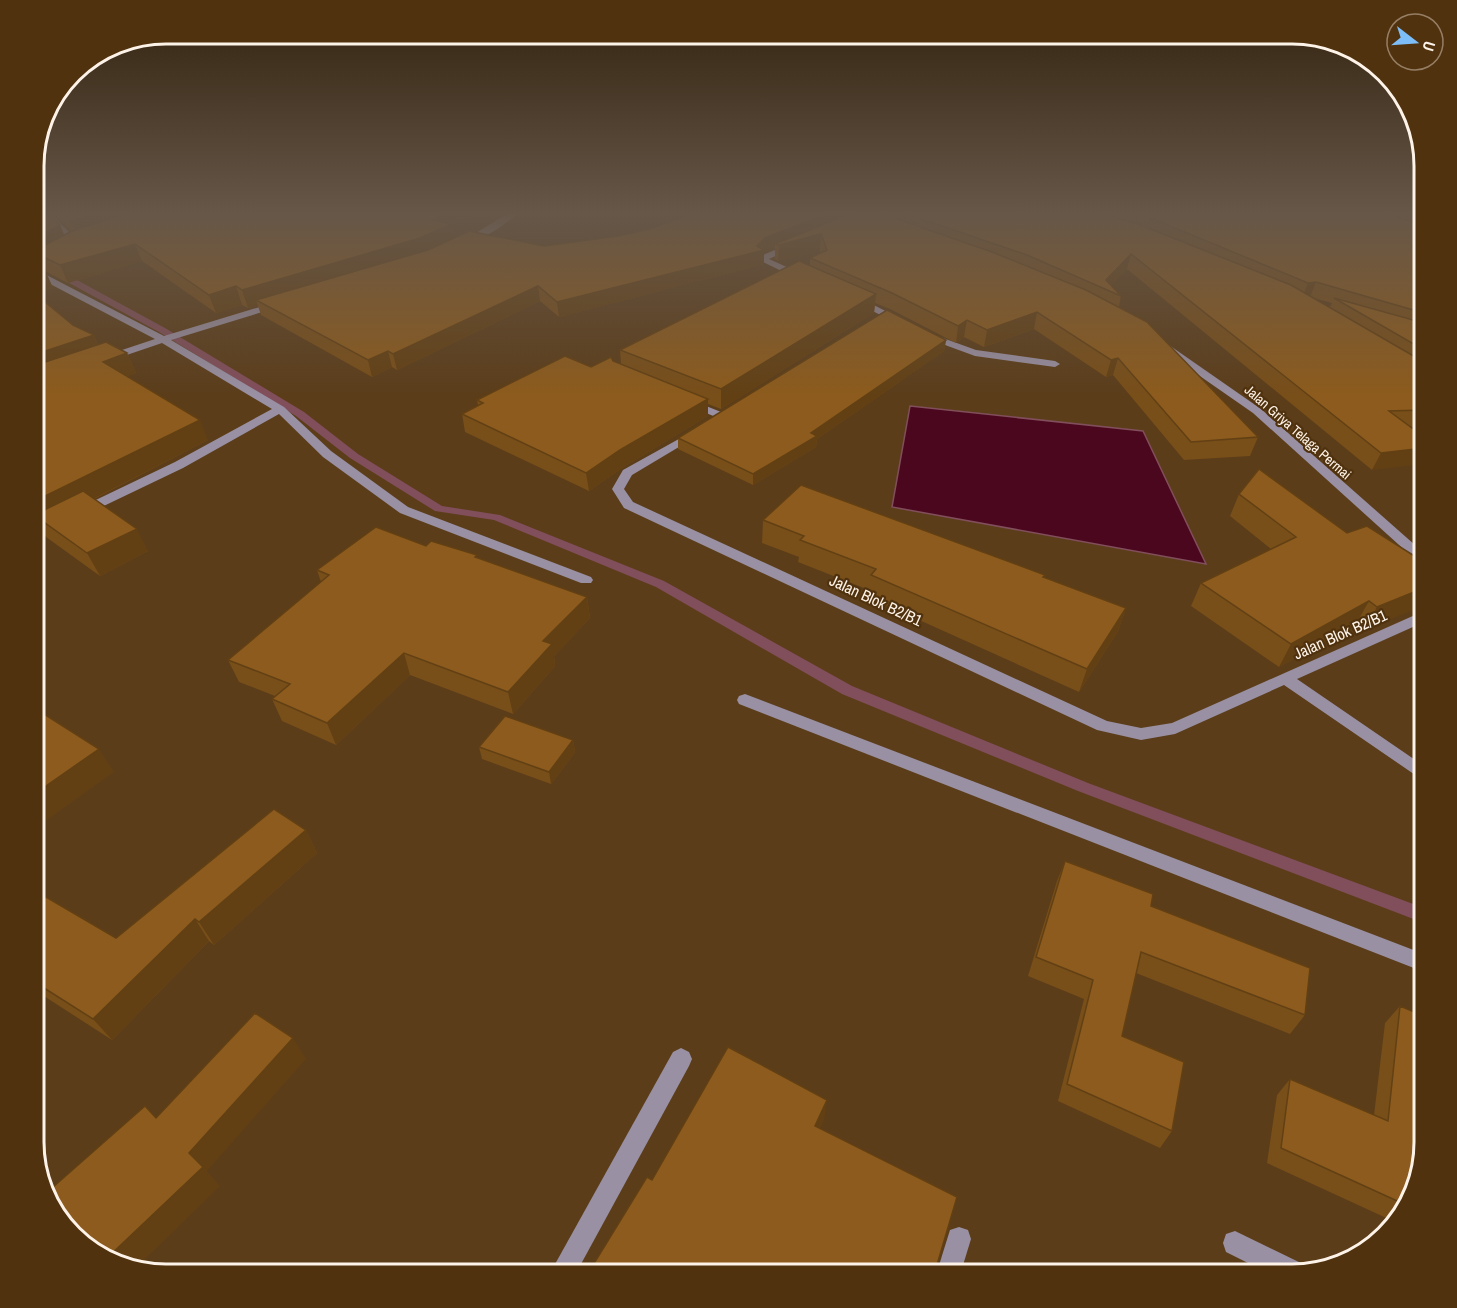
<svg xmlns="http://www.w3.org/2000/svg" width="1457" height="1308" font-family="'Archivo Narrow',sans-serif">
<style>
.water{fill:#4b071e;stroke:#814e5b;stroke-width:1.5}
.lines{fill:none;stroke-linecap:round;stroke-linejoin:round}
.stream{fill:#814e5b;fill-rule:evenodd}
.minor{fill:#9990a3;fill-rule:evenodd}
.wall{fill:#784e19;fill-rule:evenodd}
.shaded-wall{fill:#624014}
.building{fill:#8c5b1d;stroke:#624014;stroke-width:1.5}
.labels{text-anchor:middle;stroke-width:4.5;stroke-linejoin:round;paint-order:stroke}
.far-street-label{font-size:14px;fill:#fef3e8;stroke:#50320e}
.street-label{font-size:16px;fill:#fef3e8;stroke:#50320e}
.rim{fill:none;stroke:#fef3e8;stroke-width:3}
</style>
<rect width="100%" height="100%" fill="#5b3d1a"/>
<path class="water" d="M910,406L1143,431L1206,564L892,507Z"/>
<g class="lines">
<path class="stream" d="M33,261L55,268L165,328L304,412L358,454L442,506L500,515L664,581L852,686L1088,783L1424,908V923L1078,791L842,694L656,587L494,520L435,511L350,458L296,416L159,332L49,272L33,266Z"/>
<g class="minor">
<path d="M41,212H49L79,242V246H73Z"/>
<path d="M510,212H519C510,221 474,248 463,241Z"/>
<path d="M790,244L797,246L769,259L802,274V278H796L759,260L765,254Z"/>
<path d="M33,268L164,336L276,302H282V306L171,340L284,407L331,451L408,507L591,577L593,580L591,583H581L400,513L323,457L279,414L183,468L87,514H79L77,511L79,508L175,462L272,409L162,343L112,360H104V356L155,339L33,275Z"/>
<path d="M854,298H860L905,321L897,323L854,302Z"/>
<path d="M929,333L976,350L1055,361L1060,364L1055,367L975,356L926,338L924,336Z"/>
<path d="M1161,345H1169L1261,409L1424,553V564L1419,563L1253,413L1161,349Z"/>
<path d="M691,400L726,414L728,416L722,419L718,418L687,405V401Z"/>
<path d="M695,430L699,431V435L632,475L624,489L633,502L1107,721L1141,728L1172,723L1424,611V622L1297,679L1424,766V781L1284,685L1175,734L1141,740L1097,730L624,508L612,489L623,470Z"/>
<path d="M62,518L67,519L68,522L67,525L33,541V532Z"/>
<path d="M745,694L1424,954V972L739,704L737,700L739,696Z"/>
<path d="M681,1048L689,1052L692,1059L689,1066L575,1275H549L673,1052Z"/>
<path d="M959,1227L968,1230L971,1239L960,1275H936L950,1230Z"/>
<path d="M1235,1231L1305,1265L1308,1272L1272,1275L1226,1252L1223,1243L1226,1234Z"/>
</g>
</g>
<g class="wall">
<path d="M33,212L60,225L64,235L71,231L52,212H477L452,227L454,238L544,246L850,213L854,212H1424V426L1410,427L1372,470L1127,269L1111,285L1121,296L1119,307L1258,437L1250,456L1184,460L1113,375L1106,377L1034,329L984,347L964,337L956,343L890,309L875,303L874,313L721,409L708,404V416L622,468L589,491L465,432L462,414L478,405L477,400L613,361L621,364L620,350L810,266V258L821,252L820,250L778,261L775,259V248L764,252V264L559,317L540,301L397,370L392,367L372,377L261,315L258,306L248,308L242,305L216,313L142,261L68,283L45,271L53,288L36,294L73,325L94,335L98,345L127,353L136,373L127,376L208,440L94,499L148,551L100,576L46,537L40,526L33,529V274L40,268L36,259L33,260ZM1313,298L1332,303L1330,307Z"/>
<path d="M946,340L944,351L817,439L816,447L753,485L678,449V438Z"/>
<path d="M1239,494L1347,533L1424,562L1363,630L1356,624L1279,667L1191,606L1201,583L1271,549L1230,516Z"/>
<path d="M763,520L1045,575L1044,577L1126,608L1118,631L1079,692L868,597L869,590L798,562L799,557L762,543Z"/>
<path d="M426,546L478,558L587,597L590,618L554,656L555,666L513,714L410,675L336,745L282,721L272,699L275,696L239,682L228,660L321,582L317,570Z"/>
<path d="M573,740L575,752L551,784L482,759L479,747Z"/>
<path d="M1424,747V757L1419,754Z"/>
<path d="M306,830L317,853L214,945L209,941L112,1040L33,989V907L116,938Z"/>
<path d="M1065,861L1151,906L1305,1015L1290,1034L1136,973L1122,1036L1172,1131L1160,1148L1058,1101L1084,999L1028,976L1057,881Z"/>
<path d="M1400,1006L1414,1193L1395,1222L1267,1163L1277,1095L1290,1079L1374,1115L1385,1023Z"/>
</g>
<g class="shaded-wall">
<path d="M102,212H161L79,238L71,221Z"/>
<path d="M446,212H477L452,227L454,241L423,256L256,300L258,306L248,308L242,290L432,220Z"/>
<path d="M831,212H850V218L821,234L820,250L778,261L779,245L775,244V248L764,252V264L559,317L557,302L757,246L765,238Z"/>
<path d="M60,225L67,242L33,252V239Z"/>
<path d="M135,244L142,261L68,283L60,265Z"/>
<path d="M1131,254L1127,269L1107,290L1106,280Z"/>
<path d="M45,270L53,288L33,295V274Z"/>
<path d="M1316,282L1310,297L1302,298L1308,283Z"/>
<path d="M236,286L242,305L216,313L209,295Z"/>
<path d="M538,286L540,301L397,370L393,354Z"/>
<path d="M876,294L874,313L721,409V389Z"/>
<path d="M1037,312L1034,329L984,347L987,330Z"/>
<path d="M967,320L964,337L956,343L958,326Z"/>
<path d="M94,335L102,355L33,379V355Z"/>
<path d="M946,340L944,351L817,439L816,447L753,485V474L811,433Z"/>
<path d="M388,351L392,367L372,377L368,360Z"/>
<path d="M127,353L136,373L112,382L103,362Z"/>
<path d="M1118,358L1113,375L1106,377L1111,360Z"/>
<path d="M708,399V416L622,468L589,491L586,473L620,450Z"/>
<path d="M200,420L208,440L46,523L34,515L40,526L33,529V502Z"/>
<path d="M1424,448V464L1372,470L1381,453Z"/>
<path d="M137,529L148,551L100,576L87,553Z"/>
<path d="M1424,588V606L1363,630L1377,607Z"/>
<path d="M587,597L590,618L554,656L555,666L513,714L508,692L543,641Z"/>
<path d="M1369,601L1356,624L1279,667L1291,644Z"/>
<path d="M1126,608L1118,631L1079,692L1087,669Z"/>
<path d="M404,653L410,675L336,745L327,723Z"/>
<path d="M573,740L575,752L551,784L549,772Z"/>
<path d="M99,749L114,772L33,830V795Z"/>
<path d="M306,830L317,853L214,945L199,922Z"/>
<path d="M195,919L209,941L112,1040L93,1019Z"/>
<path d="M293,1038L306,1059L207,1171L220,1186L135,1269L115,1265L106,1259L189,1153Z"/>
<path d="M827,1100L824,1120L813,1146L815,1126Z"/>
</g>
<g class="building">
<path d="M33,212H47L60,225L33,239Z"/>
<path d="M62,212H102L71,221Z"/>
<path d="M131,212H446L432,220L451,224L420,238L242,290L236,286L209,295L135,244L60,265L33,252V251L72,231Z"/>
<path d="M696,212H831L765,238L757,246L764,250L557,302L538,286L393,354L388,351L368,360L256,300L428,250L469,231L544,246L618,236L653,228Z"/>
<path d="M854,212H877L992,252L1086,290L1147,322L1258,437L1191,442L1118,358L1111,360L1037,312L987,330L967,320L958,326L892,293L810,258L827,250L821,234L779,245L775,244Z"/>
<path d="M901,212H1096L1138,224L1291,285L1424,362V410L1389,411L1424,437V448L1381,453L1131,254L1106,280L1121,296L1027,255Z"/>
<path d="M1130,212H1378L1424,225V313L1316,282L1308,283L1146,216Z"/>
<path d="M1409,212H1424V216Z"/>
<path d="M799,261L876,294L721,389L620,350Z"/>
<path d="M33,264L45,270L33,274Z"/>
<path d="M33,292L73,325L94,335L33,355Z"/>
<path d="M1334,298L1424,323V350Z"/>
<path d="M887,310L946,340L811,433L817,436L753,474L678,438Z"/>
<path d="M106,342L127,353L103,362L200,420L33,502V366Z"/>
<path d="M565,356L591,367L611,357L613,361L708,399L620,450L586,473L462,414L483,403L477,400Z"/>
<path d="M1259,469L1347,533L1367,526L1424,562V588L1377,607L1369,601L1291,644L1201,583L1296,537L1239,494Z"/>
<path d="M801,485L1045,575L1043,577L1126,608L1087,669L871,575L876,569L800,540L804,536L763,520Z"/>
<path d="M83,491L137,529L87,553L34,515Z"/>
<path d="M376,527L426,546L431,541L477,555L475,557L587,597L543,641L552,644L508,692L404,653L327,723L272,699L290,684L228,660L329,575L317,570Z"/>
<path d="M33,707L99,749L33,795Z"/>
<path d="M505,716L573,740L549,772L479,747Z"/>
<path d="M274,809L306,830L199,922L195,919L93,1019L33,981V907L46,897L116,938Z"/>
<path d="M1065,861L1153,894L1151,906L1310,968L1305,1015L1141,952L1122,1036L1184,1062L1172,1131L1067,1084L1093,980L1036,957Z"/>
<path d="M1400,1006L1424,1016V1151L1414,1193L1406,1205L1281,1148L1290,1079L1388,1121Z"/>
<path d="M255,1013L293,1038L189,1153L203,1167L106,1259L72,1236L44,1195L145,1106L156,1118Z"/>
<path d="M728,1047L827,1100L815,1126L957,1197L934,1275H587L647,1177L652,1180Z"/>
</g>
<linearGradient id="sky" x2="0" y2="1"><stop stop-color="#32220e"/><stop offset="0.54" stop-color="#665749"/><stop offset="1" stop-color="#665749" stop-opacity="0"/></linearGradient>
<rect width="1457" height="395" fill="url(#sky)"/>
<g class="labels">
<g class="far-street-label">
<text transform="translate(1298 432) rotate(41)" y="5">Jalan Griya Telaga Permai</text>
</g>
<g class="street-label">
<text transform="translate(876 600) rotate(25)" y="6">Jalan Blok B2/B1</text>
<text transform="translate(1340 634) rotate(-24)" y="6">Jalan Blok B2/B1</text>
</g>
</g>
<path d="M0 0H1457V1308H0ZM166 44H1292A122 122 0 0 1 1414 166V1142A122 122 0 0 1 1292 1264H166A122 122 0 0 1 44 1142V166A122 122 0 0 1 166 44Z" fill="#50320e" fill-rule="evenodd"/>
<path class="rim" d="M166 44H1292A122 122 0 0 1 1414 166V1142A122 122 0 0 1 1292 1264H166A122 122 0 0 1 44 1142V166A122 122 0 0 1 166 44Z"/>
<g transform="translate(1415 42) rotate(107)"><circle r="28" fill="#50320e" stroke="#967f65" stroke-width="1.5"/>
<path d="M0-4.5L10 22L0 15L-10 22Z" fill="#7dbef9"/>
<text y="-9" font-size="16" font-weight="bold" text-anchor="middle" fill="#fef3e8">U</text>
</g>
</svg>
